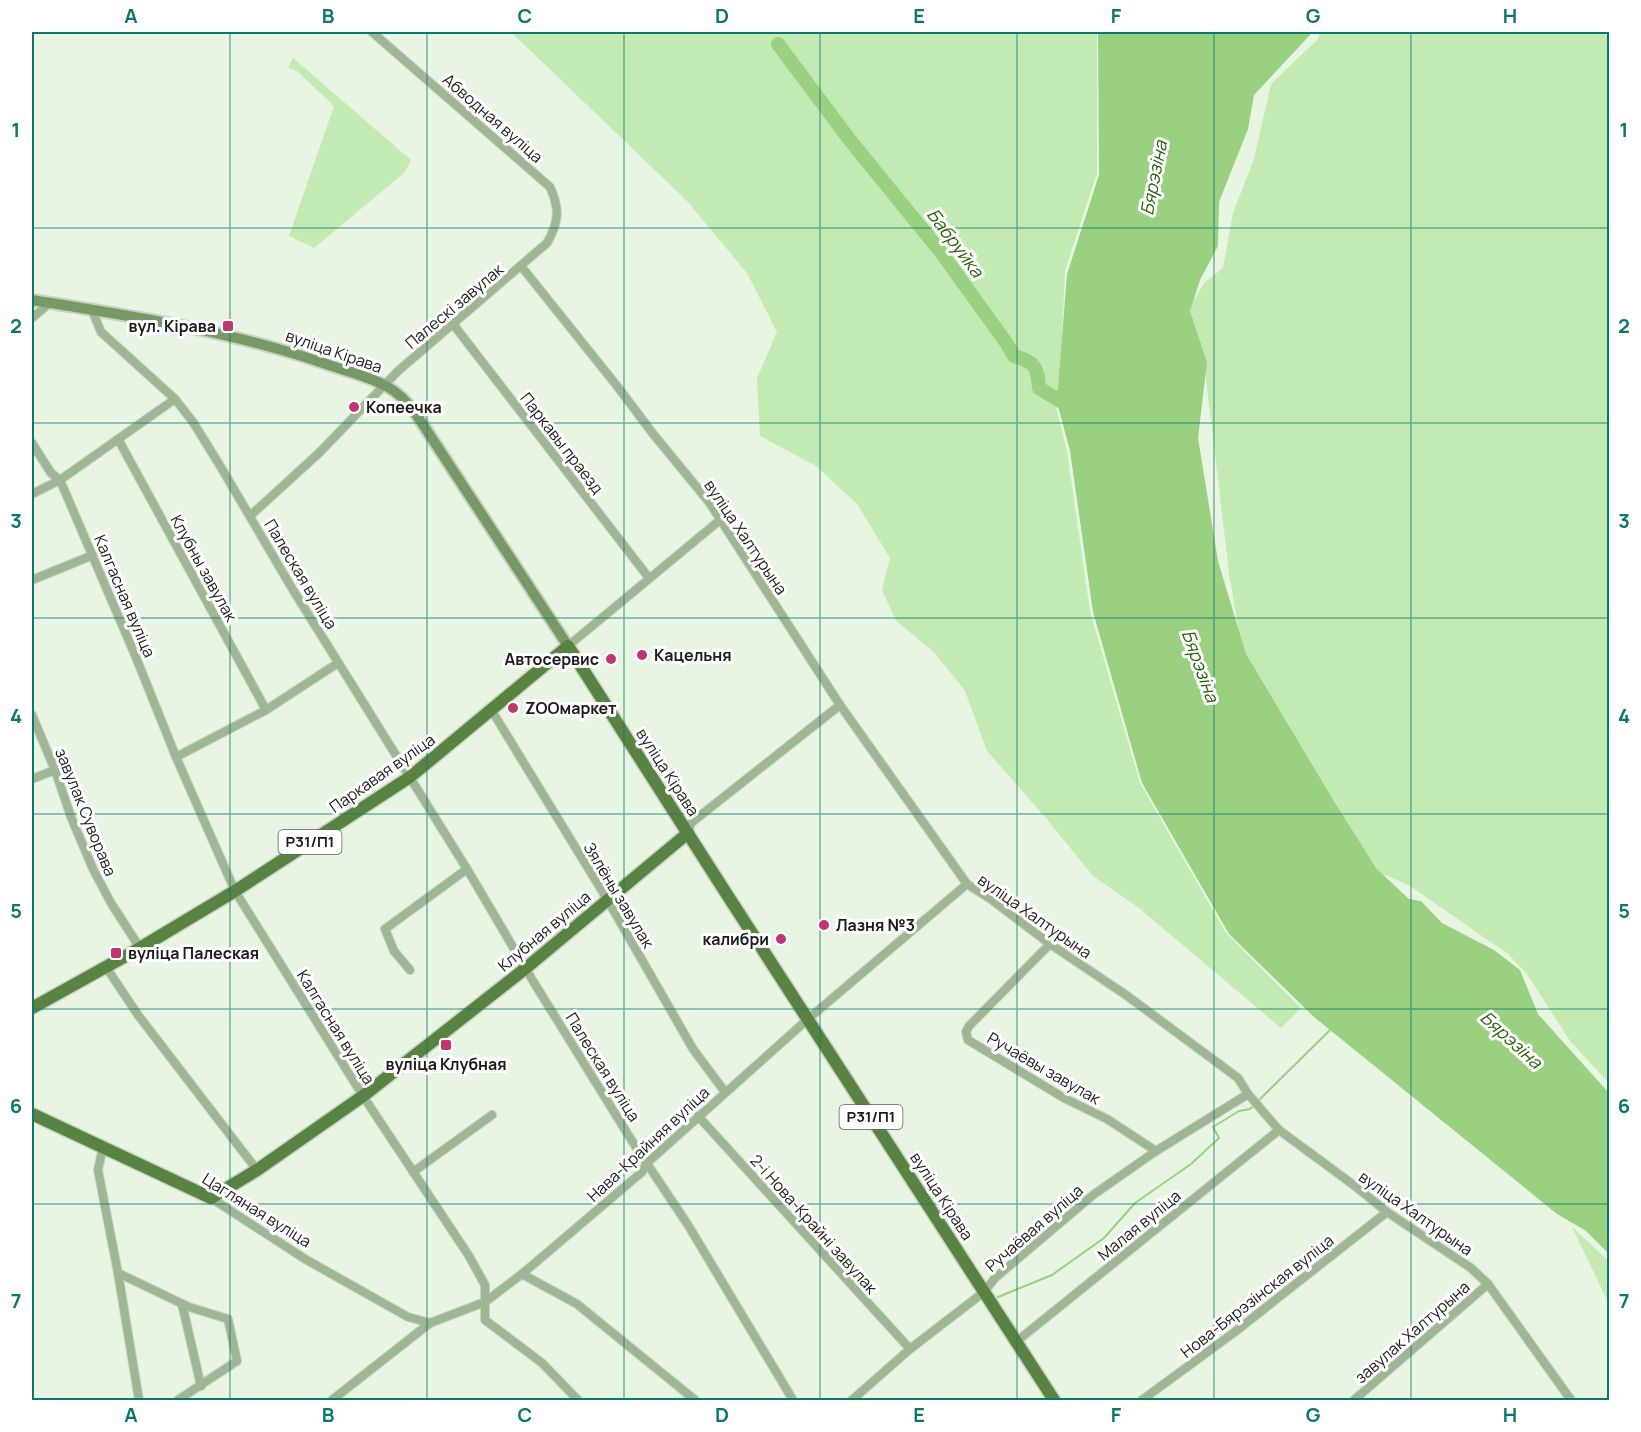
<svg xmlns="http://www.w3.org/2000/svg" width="1641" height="1432" font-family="Manrope,sans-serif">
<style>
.green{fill:#c4eab3}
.water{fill:#9ad181}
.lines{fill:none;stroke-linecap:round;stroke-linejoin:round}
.stream{stroke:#9ad181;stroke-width:2}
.river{stroke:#9ad181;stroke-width:14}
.minor-casing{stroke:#c8d2c2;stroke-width:10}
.secondary-casing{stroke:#c8d2c2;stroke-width:14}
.primary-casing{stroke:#c8d2c2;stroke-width:15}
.minor{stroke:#9eb694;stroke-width:8}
.secondary{stroke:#769966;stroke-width:10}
.primary{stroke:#598343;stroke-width:12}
.grid{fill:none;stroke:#0f766e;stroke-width:1.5;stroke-opacity:0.55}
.poi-dot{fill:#be3672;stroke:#fff;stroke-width:2}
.labels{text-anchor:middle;stroke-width:6;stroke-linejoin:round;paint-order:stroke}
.shield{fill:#fff;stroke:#5e615d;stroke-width:1.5}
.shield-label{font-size:15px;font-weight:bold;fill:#191d17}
.street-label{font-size:16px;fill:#191d17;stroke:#fff}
.poi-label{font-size:16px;font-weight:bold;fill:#191d17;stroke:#fff;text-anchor:start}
.water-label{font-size:18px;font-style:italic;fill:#2e5e0b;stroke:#fff}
.neatline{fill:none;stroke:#0f766e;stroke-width:2}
.grid-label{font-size:20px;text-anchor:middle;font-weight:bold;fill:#0f766e}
</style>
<rect width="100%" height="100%" fill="#e9f5e3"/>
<g class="green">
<path d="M511,32H1097V173L1065,271L1060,384L1055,403L1067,451L1090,611L1140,783L1226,933L1301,1008L1281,1028L1139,908L1093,876L1045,817L987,751L965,691L934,652L896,621L882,590L890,558L857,504L816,466L760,436L757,378L777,332L747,273L688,202Z"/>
<path d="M1319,32H1609V1083L1570,1041L1527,974L1508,954L1410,886L1376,871L1243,656L1229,573L1204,362L1187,312L1204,283L1223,268L1233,213L1254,159L1271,84L1319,38Z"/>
<path d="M293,58L411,160L405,172L314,248L289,236L334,106L297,71L288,68Z"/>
<path d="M1572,1227L1609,1261V1304Z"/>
</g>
<path class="water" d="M1098,32H1310V35L1254,95L1248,129L1219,202L1218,246L1200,280L1190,311L1207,362L1198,438L1218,561L1246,654L1335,803L1376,868L1409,899L1421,901L1442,923L1494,950L1520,970L1538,1014L1609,1093V1254L1586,1231L1557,1214L1314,1017L1229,934L1142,783L1093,612L1070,451L1057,402L1067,274L1099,175Z"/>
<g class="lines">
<path class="stream" d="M998,1297L1052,1275L1104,1238L1135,1203L1191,1164L1219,1138L1213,1127L1239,1111L1250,1109L1332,1028"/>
<path class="river" d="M778,44L849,139L940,251L1005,341L1014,356C1036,363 1037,366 1039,388L1073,409"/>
<defs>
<g id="minor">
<path d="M521,266L617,386L654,435L709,502L840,705L967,884L992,900L1050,944L1126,995L1238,1078L1248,1094L1279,1130L1355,1186L1387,1212L1471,1268L1488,1284L1571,1400"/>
<path d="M92,310L101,332L175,399L193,422L222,469L293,590L467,869L533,981L632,1141L688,1225L793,1400"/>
<path d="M32,318L50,303"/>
<path d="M453,324L649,578"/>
<path d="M118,439L266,710"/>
<path d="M32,443L51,473L60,480L135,655L176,757L235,891L363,1096L469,1256L485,1285V1320L542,1363L578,1400"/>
<path d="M32,494L60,480L175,399"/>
<path d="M250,516L319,453L398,371L547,243C559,222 560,209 550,187L372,32"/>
<path d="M32,580L93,555"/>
<path d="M568,646L720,520"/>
<path d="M492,711L607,899L693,1049L725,1092"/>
<path d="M32,715L55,770L71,817L93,869L111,903L140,948"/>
<path d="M176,757L266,710L338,663"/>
<path d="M32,779L55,770"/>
<path d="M688,833L691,823L840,705"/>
<path d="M1050,944L969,1026L966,1032L968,1040L1064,1098L1107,1119L1156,1151"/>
<path d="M106,967L138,1015L257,1170"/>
<path d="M410,970L394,951L385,929L467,869"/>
<path d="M698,1116L910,1349"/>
<path d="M103,1147L98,1170L118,1273L139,1400"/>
<path d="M413,1172L492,1115"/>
<path d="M211,1198L305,1259L408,1317L430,1323"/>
<path d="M118,1273L189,1307L228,1319L237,1361L178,1400"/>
<path d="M522,1274L577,1304L695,1400"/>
<path d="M182,1304L201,1386"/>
<path d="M1017,1341L1279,1130"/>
<path d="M332,1400L430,1323L485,1302L522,1274L642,1172L647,1163L808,1019L967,884"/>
<path d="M852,1400L910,1349L984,1292L995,1278L1093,1195L1156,1151L1248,1094"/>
<path d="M1142,1400L1236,1331L1387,1212"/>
<path d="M1354,1400L1488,1284"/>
</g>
<path id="secondary" d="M32,300C131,316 231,331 326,364C346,371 368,376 386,386C399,393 408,402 416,414L568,646"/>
<g id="primary">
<path d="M32,1008L140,948L235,891L410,777L568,646L726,893L1054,1400"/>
<path d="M32,1114L211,1198L257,1170L363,1096L526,968L688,833"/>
</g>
</defs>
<use href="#minor" class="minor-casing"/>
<use href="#secondary" class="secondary-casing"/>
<use href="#primary" class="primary-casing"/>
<use href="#minor" class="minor"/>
<use href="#secondary" class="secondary"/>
<use href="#primary" class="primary"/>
</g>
<path class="grid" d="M230,32V1400M427,32V1400M624,32V1400M820,32V1400M1017,32V1400M1214,32V1400M1411,32V1400M32,228H1610M32,423H1610M32,618H1610M32,814H1610M32,1009H1610M32,1204H1610"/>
<g class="poi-dot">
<rect x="222" y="320" width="12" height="12" rx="3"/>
<circle cx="354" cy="407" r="6"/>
<circle cx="642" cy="655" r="6"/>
<circle cx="611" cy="659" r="6"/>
<circle cx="513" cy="708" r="6"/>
<circle cx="824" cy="925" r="6"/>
<circle cx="781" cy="939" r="6"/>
<rect x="110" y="947" width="12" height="12" rx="3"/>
<rect x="440" y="1039" width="12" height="12" rx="3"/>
</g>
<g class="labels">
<g class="shield">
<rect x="278.5" y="830" width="63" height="24" rx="4.5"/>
<rect x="839.5" y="1105" width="63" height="24" rx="4.5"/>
</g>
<g class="shield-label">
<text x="310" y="847">Р31/П1</text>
<text x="871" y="1122">Р31/П1</text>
</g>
<g class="street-label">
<text transform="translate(493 118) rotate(41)" y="6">Абводная вуліца</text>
<text transform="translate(454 306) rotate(-40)" y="6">Палескі завулак</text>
<text transform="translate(334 351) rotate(19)" y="6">вуліца Кірава</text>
<text transform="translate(562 443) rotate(52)" y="6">Паркавы праезд</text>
<text transform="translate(746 537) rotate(56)" y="6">вуліца Халтурына</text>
<text transform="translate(204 568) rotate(61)" y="6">Клубны завулак</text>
<text transform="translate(301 574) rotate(59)" y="6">Палеская вуліца</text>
<text transform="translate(125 596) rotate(67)" y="6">Калгасная вуліца</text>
<text transform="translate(668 772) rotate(57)" y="6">вуліца Кірава</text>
<text transform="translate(382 773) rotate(-35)" y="6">Паркавая вуліца</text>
<text transform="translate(86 812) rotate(68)" y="6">завулак Суворава</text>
<text transform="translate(619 895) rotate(59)" y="6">Зялёны завулак</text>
<text transform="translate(1035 916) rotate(35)" y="6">вуліца Халтурына</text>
<text transform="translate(544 931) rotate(-40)" y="6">Клубная вуліца</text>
<text transform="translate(336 1027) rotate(58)" y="6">Калгасная вуліца</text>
<text transform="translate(603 1067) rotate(58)" y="6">Палеская вуліца</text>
<text transform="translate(1044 1068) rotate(30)" y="6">Ручаёвы завулак</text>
<text transform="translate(648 1144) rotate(-43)" y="6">Нава-Крайняя вуліца</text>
<text transform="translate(942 1196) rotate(57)" y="6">вуліца Кірава</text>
<text transform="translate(257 1210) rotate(32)" y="6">Цагляная вуліца</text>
<text transform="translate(1416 1213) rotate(35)" y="6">вуліца Халтурына</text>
<text transform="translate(814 1224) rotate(48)" y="6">2-і Нова-Крайні завулак</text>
<text transform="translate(1139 1225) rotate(-39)" y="6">Малая вуліца</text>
<text transform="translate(1034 1228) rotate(-41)" y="6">Ручаёвая вуліца</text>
<text transform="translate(1257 1296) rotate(-38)" y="6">Нова-Бярэзінская вуліца</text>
<text transform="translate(1412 1332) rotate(-41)" y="6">завулак Халтурына</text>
</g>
<g class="poi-label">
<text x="216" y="332" text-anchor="end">вул. Кірава</text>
<text x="366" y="413">Копеечка</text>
<text x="654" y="661">Кацельня</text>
<text x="599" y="665" text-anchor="end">Автосервис</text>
<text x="525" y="714">ZOOмаркет</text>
<text x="836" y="931">Лазня №3</text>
<text x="769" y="945" text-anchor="end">калибри</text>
<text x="128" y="959">вуліца Палеская</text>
<text x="446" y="1070" text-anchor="middle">вуліца Клубная</text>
</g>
<g class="water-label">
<text transform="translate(1154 178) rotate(-79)" y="6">Бярэзіна</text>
<text transform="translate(955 243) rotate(53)" y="6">Бабруйка</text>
<text transform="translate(1200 666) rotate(70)" y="6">Бярэзіна</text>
<text transform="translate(1511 1040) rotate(42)" y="6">Бярэзіна</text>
</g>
</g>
<rect width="1641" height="1432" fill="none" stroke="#ffffff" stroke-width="66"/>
<rect x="33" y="33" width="1575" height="1366" class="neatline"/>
<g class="grid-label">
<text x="131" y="23">A</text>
<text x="328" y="23">B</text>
<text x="525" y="23">C</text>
<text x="722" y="23">D</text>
<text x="919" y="23">E</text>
<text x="1116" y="23">F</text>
<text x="1313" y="23">G</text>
<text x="1510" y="23">H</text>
<text x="16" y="137">1</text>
<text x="1624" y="137">1</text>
<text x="16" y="333">2</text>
<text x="1624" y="333">2</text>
<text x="16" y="528">3</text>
<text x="1624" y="528">3</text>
<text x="16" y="723">4</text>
<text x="1624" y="723">4</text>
<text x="16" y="918">5</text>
<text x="1624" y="918">5</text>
<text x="16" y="1113">6</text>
<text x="1624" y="1113">6</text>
<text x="16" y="1308">7</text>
<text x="1624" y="1308">7</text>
<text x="131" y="1422">A</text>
<text x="328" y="1422">B</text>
<text x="525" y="1422">C</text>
<text x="722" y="1422">D</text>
<text x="919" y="1422">E</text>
<text x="1116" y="1422">F</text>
<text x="1313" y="1422">G</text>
<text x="1510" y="1422">H</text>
</g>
</svg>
